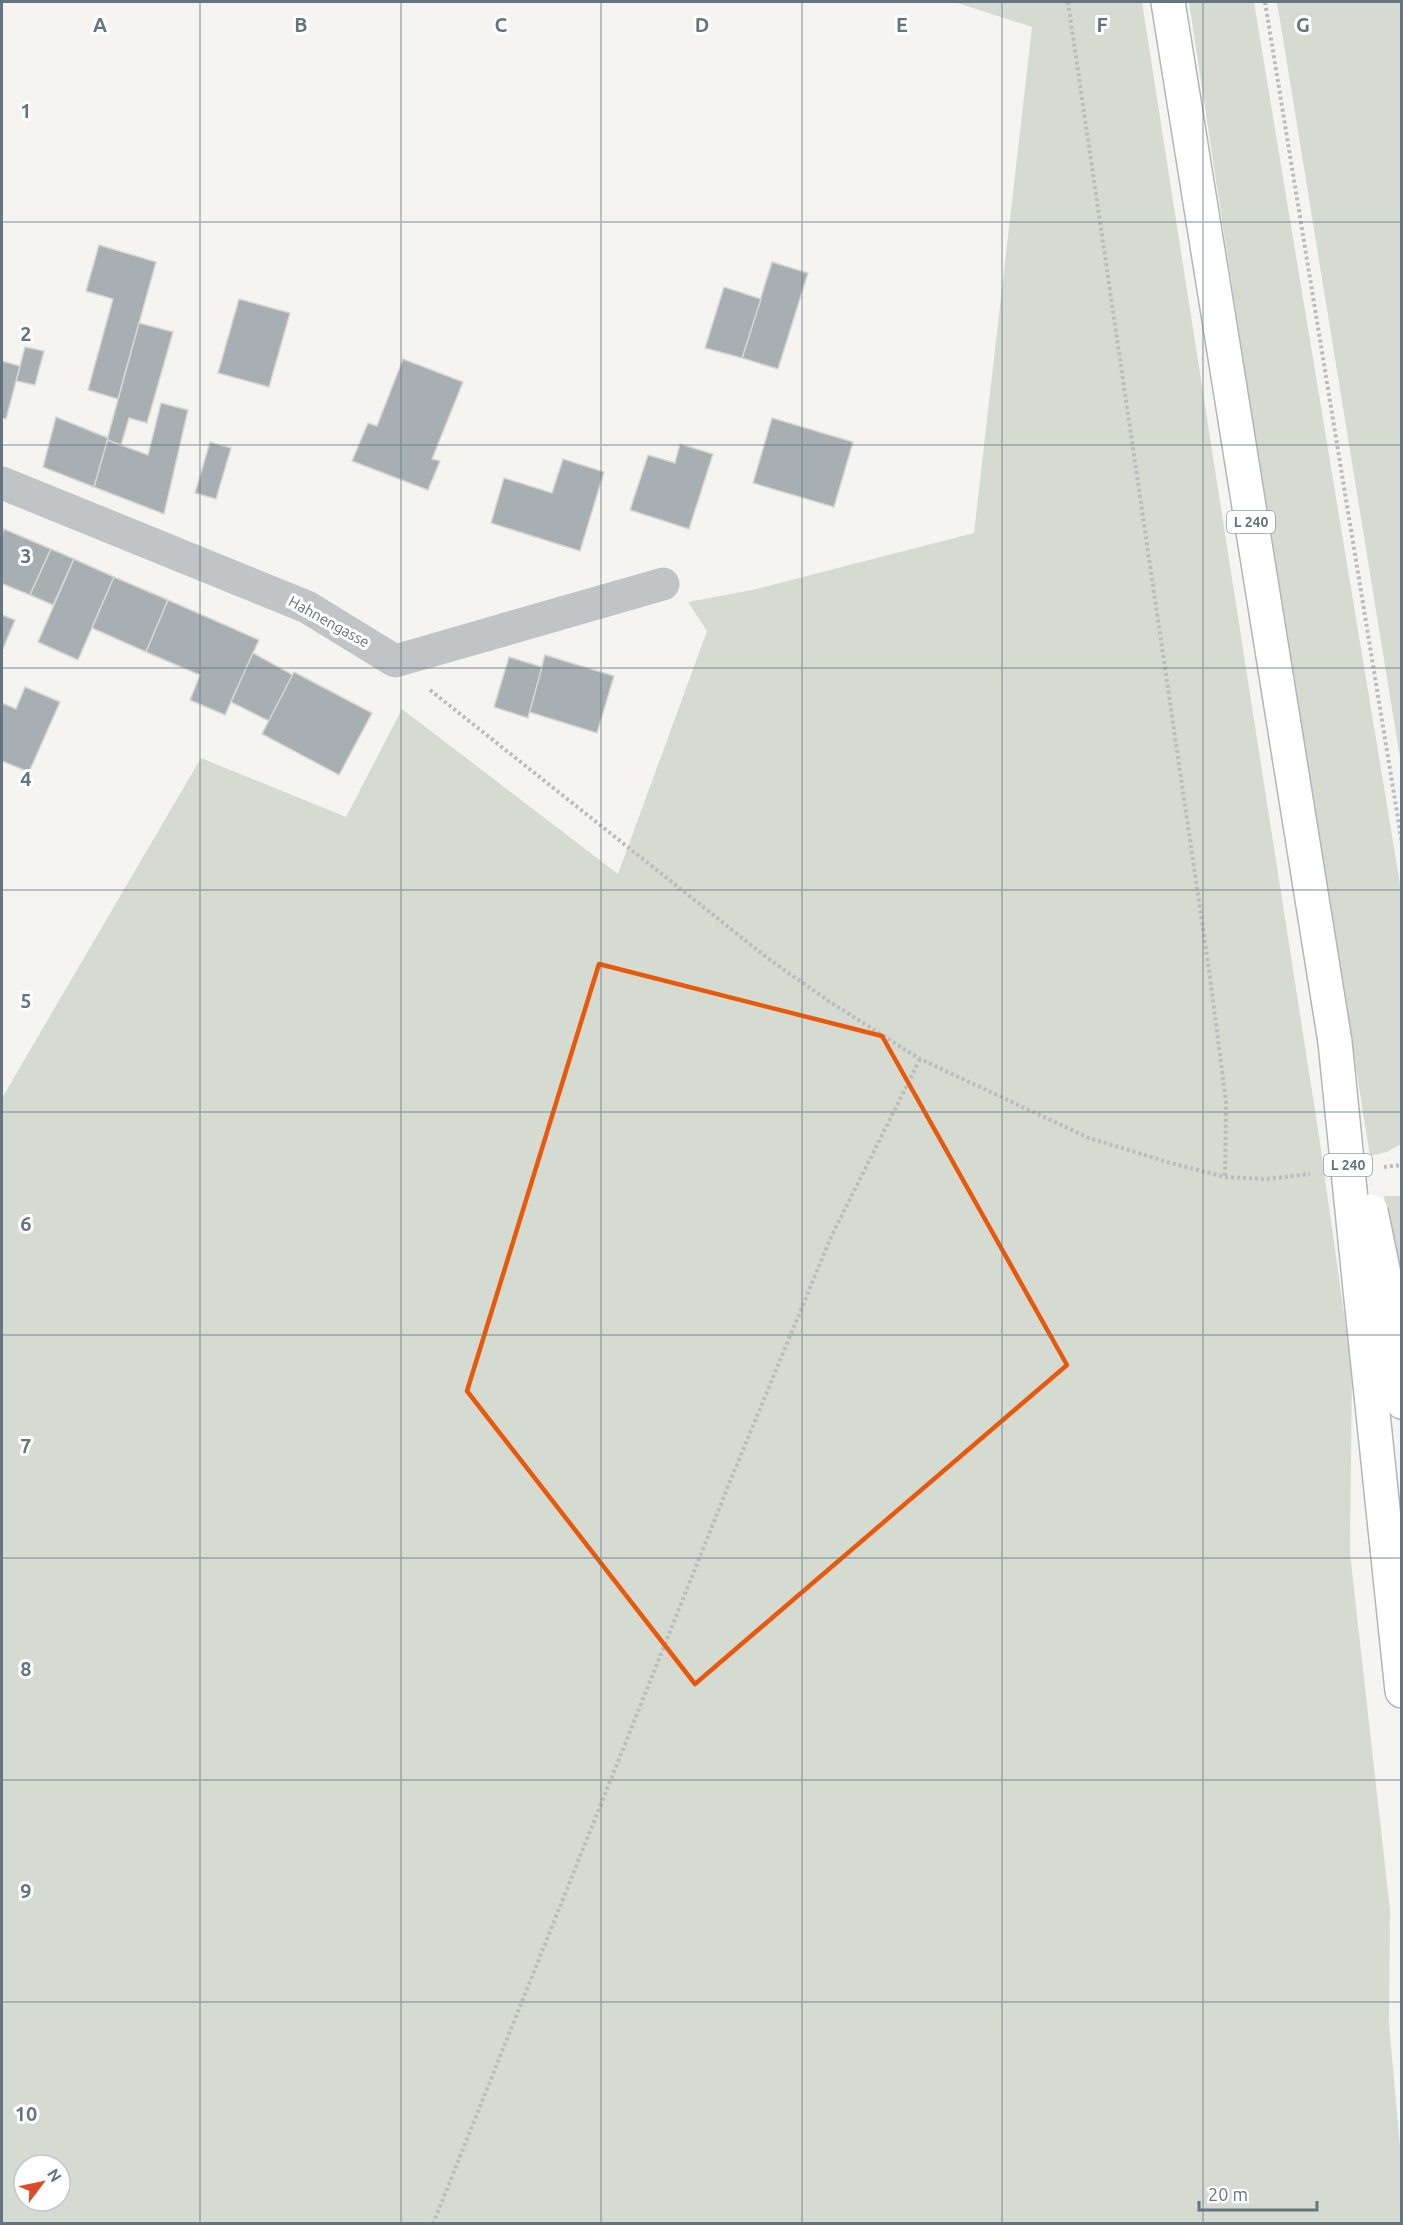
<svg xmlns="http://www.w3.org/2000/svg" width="1403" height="2225" font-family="Ubuntu,sans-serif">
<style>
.green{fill:#d6dbd2;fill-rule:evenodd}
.building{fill:#a7afb3;stroke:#d6d6d3;stroke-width:1.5}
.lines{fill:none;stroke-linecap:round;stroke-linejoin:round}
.primary-casing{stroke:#b1b6b9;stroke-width:36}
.path{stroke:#babcbe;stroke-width:4;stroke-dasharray:3 3;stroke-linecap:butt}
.street{stroke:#c0c4c7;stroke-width:33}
.primary{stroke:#fff;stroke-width:33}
.primary-bridge-casing{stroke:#b1b6b9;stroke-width:36;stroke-linecap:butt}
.primary-bridge{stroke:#fff;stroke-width:33}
.marked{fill:none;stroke:#e8590c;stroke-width:4.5;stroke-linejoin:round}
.grid{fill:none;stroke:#647581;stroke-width:1.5;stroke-opacity:0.55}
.labels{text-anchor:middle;stroke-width:6;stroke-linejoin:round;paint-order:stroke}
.shield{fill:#fff;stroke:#929ea7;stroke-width:1.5}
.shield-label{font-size:14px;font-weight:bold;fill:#647581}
.street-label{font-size:15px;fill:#647581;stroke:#fff}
.grid-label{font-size:20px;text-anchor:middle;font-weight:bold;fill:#647581;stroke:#fff;stroke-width:6;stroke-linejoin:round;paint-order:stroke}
</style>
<rect width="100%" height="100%" fill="#f5f4f1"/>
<g class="green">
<path d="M954,2H1142L1319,1136L1352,1370L1350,1553L1390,1910L1389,2023L1401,2158V2223H2V1098L201,758L346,817L402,709L618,874L707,631L688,602L752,590L974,533L1032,27ZM24,2165H60V2201H24Z"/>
<path d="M1189,2H1254L1401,890V1144L1387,1152L1370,1156L1245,372Z"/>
<path d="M1277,2H1401V764Z"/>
<path d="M1384,1196H1401V1317Z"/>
</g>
<g class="building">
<path d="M99,245L156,262L118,399L88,390L113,299L86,291Z"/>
<path d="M772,262L808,273L778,369L742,358Z"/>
<path d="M724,287L761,299L742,358L705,348Z"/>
<path d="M239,299L290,313L269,387L218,373Z"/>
<path d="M139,323L173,332L147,423L129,418L121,445L107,440Z"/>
<path d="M25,347L44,351L35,385L16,381Z"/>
<path d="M403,359L463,382L432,459L440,461L428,490L352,461L368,423L377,426Z"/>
<path d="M2,361L20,366L6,419L2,418Z"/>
<path d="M161,403L188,410L164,514L94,487L107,440L148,455Z"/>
<path d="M56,417L108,438L94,487L43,467Z"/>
<path d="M772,418L853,442L834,507L753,483Z"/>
<path d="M210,442L231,448L216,499L195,493Z"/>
<path d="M680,444L713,454L689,529L630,510L648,455L675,463Z"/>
<path d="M563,459L604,472L580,551L491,523L504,478L552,493Z"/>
<path d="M4,529L51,549L30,595L3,584L2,587V535Z"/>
<path d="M51,549L74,559L53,605L30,595Z"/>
<path d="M74,559L114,577L78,660L38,642Z"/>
<path d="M114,577L168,600L146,652L92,628Z"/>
<path d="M168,600L259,640L225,715L190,700L200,675L146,652Z"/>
<path d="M2,615L15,620L2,651Z"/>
<path d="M253,653L293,675L269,721L231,702Z"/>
<path d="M545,655L614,676L597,733L529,712Z"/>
<path d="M509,657L542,667L528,718L494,707Z"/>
<path d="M294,672L372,713L339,775L262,734Z"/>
<path d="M25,687L60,702L29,772L2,761V703L16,709Z"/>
</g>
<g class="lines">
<defs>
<g id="primary">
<path d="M1168,2L1335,1042"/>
<path d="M1385,1279L1402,1402"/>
<path d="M1360,1289L1402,1691"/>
</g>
</defs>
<use href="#primary" class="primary-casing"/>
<g class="path">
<path d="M1068,2L1210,977L1226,1102L1225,1177"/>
<path d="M1265,2L1402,843"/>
<path d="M430,690L770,960L830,1002L920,1059L1089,1138L1171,1163L1225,1177L1266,1179L1310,1174"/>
<path d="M1384,1167L1402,1165"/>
<path d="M433,2224L731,1479L831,1237L920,1059"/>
</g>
<path class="street" d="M2,483L307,607L395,661L663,584"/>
<use href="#primary" class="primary"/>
<defs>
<g id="primary-bridge">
<path d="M1335,1042L1360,1289"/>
<path d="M1371,1211L1385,1279"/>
</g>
</defs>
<use href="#primary-bridge" class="primary-bridge-casing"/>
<use href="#primary-bridge" class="primary-bridge"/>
</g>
<path class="marked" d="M599,964L882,1036L1067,1365L695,1684L467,1391Z"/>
<path class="grid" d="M200,2V2224M401,2V2224M601,2V2224M802,2V2224M1002,2V2224M1203,2V2224M2,222H1402M2,445H1402M2,668H1402M2,890H1402M2,1112H1402M2,1335H1402M2,1558H1402M2,1780H1402M2,2002H1402"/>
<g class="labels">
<g class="shield">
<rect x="1227" y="511" width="48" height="22" rx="4.5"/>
<rect x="1324" y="1154" width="48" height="22" rx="4.5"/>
</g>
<g class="shield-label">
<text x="1251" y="527">L 240</text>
<text x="1348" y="1170">L 240</text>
</g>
<g class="street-label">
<text transform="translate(329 622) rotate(29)" y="5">Hahnengasse</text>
</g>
</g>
<g class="grid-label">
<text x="100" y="32">A</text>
<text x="301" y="32">B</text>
<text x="501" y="32">C</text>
<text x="702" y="32">D</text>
<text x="902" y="32">E</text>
<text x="1102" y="32">F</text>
<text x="1303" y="32">G</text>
<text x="26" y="118">1</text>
<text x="26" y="341">2</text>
<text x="26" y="563">3</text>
<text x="26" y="786">4</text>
<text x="26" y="1008">5</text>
<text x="26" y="1231">6</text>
<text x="26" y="1453">7</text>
<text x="26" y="1676">8</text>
<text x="26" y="1898">9</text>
<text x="26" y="2121">10</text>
</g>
<rect width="1403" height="2225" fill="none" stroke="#647581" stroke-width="6"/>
<g transform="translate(42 2183) rotate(58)"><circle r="28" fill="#ffffff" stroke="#c1c8cd" stroke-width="1.5"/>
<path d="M0-4.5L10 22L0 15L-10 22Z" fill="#df4a26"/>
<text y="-9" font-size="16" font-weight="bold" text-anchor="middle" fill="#647581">N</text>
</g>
<path d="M1199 2201v9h118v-9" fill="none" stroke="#647581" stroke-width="3"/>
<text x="1208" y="2201" font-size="18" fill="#647581" stroke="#ffffff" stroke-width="4.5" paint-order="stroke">20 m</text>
</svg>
